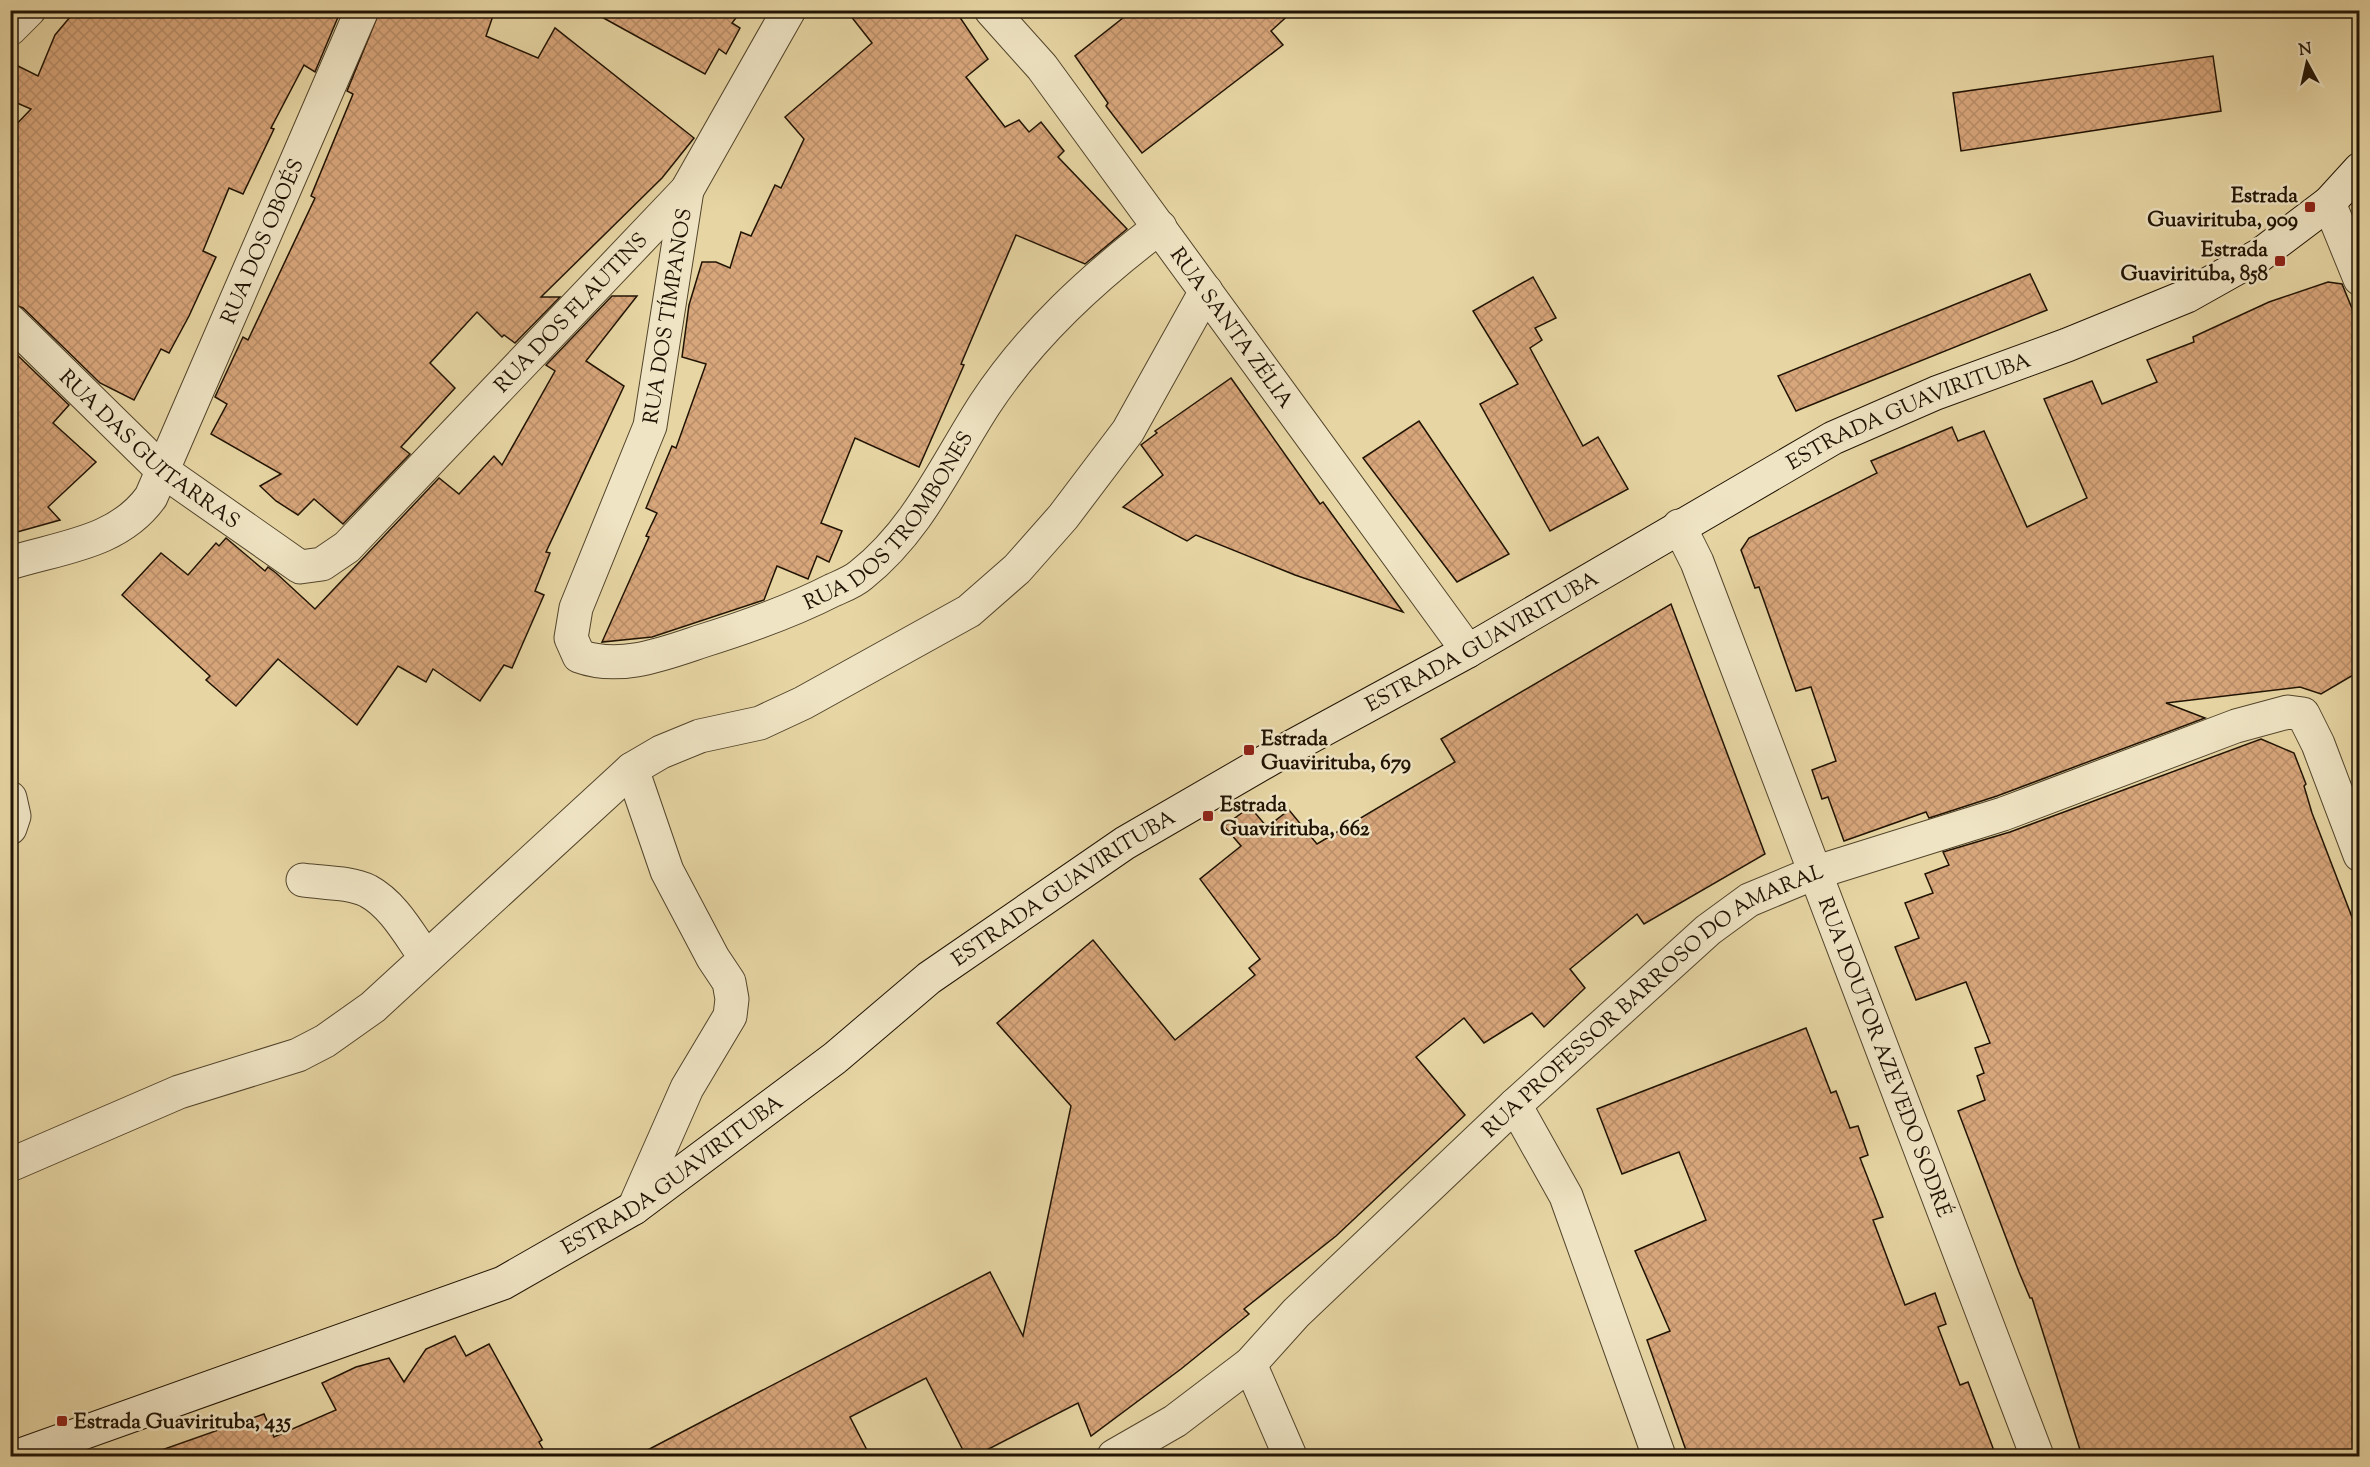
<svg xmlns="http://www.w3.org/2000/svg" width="2370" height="1467" font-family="'Sorts Mill Goudy',serif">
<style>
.building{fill:url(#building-cross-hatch);stroke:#201303;stroke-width:1.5}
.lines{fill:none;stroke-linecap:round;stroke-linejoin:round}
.street-casing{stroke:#52442b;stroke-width:35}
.secondary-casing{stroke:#201303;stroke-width:35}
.street{stroke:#efe4c4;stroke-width:33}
.secondary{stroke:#efe4c4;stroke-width:33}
.poi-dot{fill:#8f2418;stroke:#efe4c4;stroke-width:2}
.labels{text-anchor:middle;stroke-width:5;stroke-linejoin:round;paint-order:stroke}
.poi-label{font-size:21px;font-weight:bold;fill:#201303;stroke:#efe4c4;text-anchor:start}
.street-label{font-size:21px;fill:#201303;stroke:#efe4c4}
</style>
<defs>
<pattern id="building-cross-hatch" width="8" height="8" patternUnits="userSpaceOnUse" patternTransform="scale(1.5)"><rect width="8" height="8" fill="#d8a67b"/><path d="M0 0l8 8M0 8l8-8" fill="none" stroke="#b98e69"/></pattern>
</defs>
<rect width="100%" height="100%" fill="#e7d6a4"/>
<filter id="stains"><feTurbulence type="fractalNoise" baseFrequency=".00333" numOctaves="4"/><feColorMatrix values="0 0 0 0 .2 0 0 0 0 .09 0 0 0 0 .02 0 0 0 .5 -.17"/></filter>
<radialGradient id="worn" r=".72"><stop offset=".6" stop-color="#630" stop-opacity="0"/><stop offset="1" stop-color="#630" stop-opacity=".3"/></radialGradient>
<g class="building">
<path d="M76,10H341L315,72L304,65L271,128L274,129L243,194L229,188L203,251L216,257L189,316L169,353L161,349L134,400L100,383L23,308L10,303V131L31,109L10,100V62L38,76L55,35Z"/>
<path d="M380,10H495L486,36L538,58L555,28L694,138L662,178L541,297H560L515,343L504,335L502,337L477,312L430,363L455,388L401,447L410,454L343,524L314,499L298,515L276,501L260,486L281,474L211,434L227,404L215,397L243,337L248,340L315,198L311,196L353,94L347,91Z"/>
<path d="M589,10H742L732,23L740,28L726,54L719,49L705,74Z"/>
<path d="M846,10H955L988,59L966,77L1005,127L1019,120L1029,132L1041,122L1064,151L1058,157L1127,229L1085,264L1016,235L961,364L964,365L919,467L855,438L821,523L842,531L829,562L817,556L808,579L777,566L764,600L652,637L602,642L649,537L646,536L657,513L646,508L672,446L676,448L706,364L682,357L689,305L702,262H716L730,268L741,232L751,236L775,185L781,188L804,139L785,117L872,43Z"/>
<path d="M1133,10H1294L1271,31L1283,45L1142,153L1106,106L1108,103L1075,56Z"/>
<path d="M2213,56L2221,111L1961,151L1953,93Z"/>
<path d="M2030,274L2047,310L1796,411L1778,376Z"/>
<path d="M1533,277L1556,318L1535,328L1542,340L1530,348L1583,446L1598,437L1628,489L1550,531L1480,404L1518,384L1473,311Z"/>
<path d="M2328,282L2342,284L2360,328V671L2321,694L2300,687L2166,703L2205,718L1997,796L1929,818L1926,812L1844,841L1828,797L1822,799L1812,770L1836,761L1811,687L1796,691L1759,587L1755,588L1741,550L1749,538L1877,473L1871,461L1952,427L1958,441L1984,431L2027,527L2087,498L2044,399L2092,381L2102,404L2157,382L2147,360L2194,342L2193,337L2269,302Z"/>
<path d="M612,296H637L586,361L624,386L546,552L550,553L535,591L544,595L512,668L504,665L480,701L433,669L426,682L398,666L357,725L278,659L236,706L206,680L210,676L122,595L161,553L188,575L216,543L219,546L226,538L265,571L268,567L276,573L315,609L439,478L459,494L494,456L502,465L555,371L546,365Z"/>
<path d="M10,348L69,405L53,423L96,462L48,507L60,520L10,534Z"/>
<path d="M1231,378L1320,504L1323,502L1403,612L1295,575L1196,535L1187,541L1123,507L1163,475L1141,445L1157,433L1155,431Z"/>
<path d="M1419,421L1509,554L1457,582L1363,458Z"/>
<path d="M1671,604L1765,854L1644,924L1637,914L1570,969L1585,988L1544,1027L1532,1013L1484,1043L1464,1018L1416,1057L1465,1115L1336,1236L1244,1309L1249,1314L1181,1369L1091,1436L1078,1403L975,1456H966L926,1378L850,1417L870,1456H636L990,1272L1023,1336L1071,1106L997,1023L1093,940L1175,1040L1255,975L1249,968L1260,959L1200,879L1241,846L1224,826L1250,807L1267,827L1289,810L1317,844L1455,762L1441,739Z"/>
<path d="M2261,739L2294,753L2306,784L2304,786L2312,813L2360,938V1456H2082L2032,1298H2030L2019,1272L1958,1111L1985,1100L1977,1076L1984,1073L1975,1048L1990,1043L1966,982L1916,1000L1895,947L1919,938L1905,903L1933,893L1925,874L1949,865L1943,852L2010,832Z"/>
<path d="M1806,1028L1831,1093L1836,1091L1850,1128L1858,1126L1868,1155L1860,1158L1883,1217L1873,1220L1905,1305L1935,1293L1946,1324L1938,1327L1960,1385L1968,1382L1996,1456H1688L1647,1340L1670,1331L1635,1251L1706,1220L1679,1152L1622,1174L1597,1109Z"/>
<path d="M455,1336L466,1356L489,1344L542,1440L539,1442L547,1456H157L156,1452L264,1414L274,1437L336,1410L322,1383L356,1367L389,1358L404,1382L426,1349Z"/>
</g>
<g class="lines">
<defs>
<g id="street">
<path id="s1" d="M991,10L1042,67L1468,651"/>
<path d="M10,29L29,10"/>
<path id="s2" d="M687,190L650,426L576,608L571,638L579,656C620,671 663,654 702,641C747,627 792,611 833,590C842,586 853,582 861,575C919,529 946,464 985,404C1031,334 1094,277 1160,227"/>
<path d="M2329,203L2360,279"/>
<path id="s3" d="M10,321L163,471L300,567L322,564L347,547L687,190L789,10"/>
<path id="s4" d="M1679,526L1697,562L2037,1456"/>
<path id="s5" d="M10,563C61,547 118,543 151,497L362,10"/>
<path d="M632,769L667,871L713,958L729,982L732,999L730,1016L687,1088L634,1208"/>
<path d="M10,798L14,816L10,828"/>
<path d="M303,880C324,883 349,882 368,891C394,905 410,936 426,958"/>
<path d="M1515,1105L1566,1196L1659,1456"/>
<path d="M10,1165L179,1092L298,1055L325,1041L373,1007L632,769L661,752L700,736L760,723L803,703L969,611L1017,569L1063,517L1128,431L1206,291"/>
<path d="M1250,1364L1290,1456"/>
<path id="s6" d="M1114,1456L1175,1421L1250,1364L1296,1313L1515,1105L1708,930L1749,900L1814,873L2003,814L2236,726L2288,712L2303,714L2318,744L2360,855"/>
</g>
<g id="secondary">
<path id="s7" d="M18,1456L503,1283L634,1208L835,1058L929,978L1125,843L1282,752L1468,651L1833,438L1936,393L2067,345L2187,296L2260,255L2329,203L2360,169"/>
</g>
</defs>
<use href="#street" class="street-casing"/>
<use href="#secondary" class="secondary-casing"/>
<use href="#street" class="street"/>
<use href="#secondary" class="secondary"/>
</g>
<g class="poi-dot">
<rect x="2304" y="201" width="12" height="12" rx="3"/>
<rect x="2274" y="255" width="12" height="12" rx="3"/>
<rect x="1243" y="744" width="12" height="12" rx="3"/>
<rect x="1202" y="810" width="12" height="12" rx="3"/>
<rect x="56" y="1415" width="12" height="12" rx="3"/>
</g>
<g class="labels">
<g class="poi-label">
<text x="2298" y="202" text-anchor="end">Estrada<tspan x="2298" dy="24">Guavirituba, 909</tspan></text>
<text x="2268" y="256" text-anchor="end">Estrada<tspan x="2268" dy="24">Guavirituba, 858</tspan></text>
<text x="1261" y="745">Estrada<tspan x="1261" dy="24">Guavirituba, 679</tspan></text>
<text x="1220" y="811">Estrada<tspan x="1220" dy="24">Guavirituba, 662</tspan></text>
<text x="74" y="1428">Estrada Guavirituba, 435</text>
</g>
<g class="street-label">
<text dy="7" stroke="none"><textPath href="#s5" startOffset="438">RUA DOS OBOÉS</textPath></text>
<text dy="7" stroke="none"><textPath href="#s3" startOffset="758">RUA DOS FLAUTINS</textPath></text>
<text transform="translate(667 316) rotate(-81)" y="7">RUA DOS TÍMPANOS</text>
<text dy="7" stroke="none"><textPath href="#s1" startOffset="399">RUA SANTA ZÉLIA</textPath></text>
<text dy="7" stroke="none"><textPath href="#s7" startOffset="2174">ESTRADA GUAVIRITUBA</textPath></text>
<text dy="7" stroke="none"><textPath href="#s3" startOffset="190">RUA DAS GUITARRAS</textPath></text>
<text dy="7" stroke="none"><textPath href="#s2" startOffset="842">RUA DOS TROMBONES</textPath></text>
<text dy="7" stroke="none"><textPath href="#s7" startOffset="1688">ESTRADA GUAVIRITUBA</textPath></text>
<text dy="7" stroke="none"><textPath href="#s7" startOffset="1202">ESTRADA GUAVIRITUBA</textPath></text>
<text dy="7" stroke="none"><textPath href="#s6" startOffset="710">RUA PROFESSOR BARROSO DO AMARAL</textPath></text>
<text dy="7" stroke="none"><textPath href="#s4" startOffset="570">RUA DOUTOR AZEVEDO SODRÉ</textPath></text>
<text dy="7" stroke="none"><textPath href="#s7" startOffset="716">ESTRADA GUAVIRITUBA</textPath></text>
</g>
</g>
<rect width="2370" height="1467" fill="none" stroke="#e7d6a4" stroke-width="36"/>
<rect x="12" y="12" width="2346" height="1443" fill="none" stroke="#201303" stroke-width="3"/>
<rect x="18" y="18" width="2334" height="1431" fill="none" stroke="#201303" stroke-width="1.5"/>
<g transform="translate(2307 63) rotate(352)" stroke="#efe4c4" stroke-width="4.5" paint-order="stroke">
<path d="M0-4.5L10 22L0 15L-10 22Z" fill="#201303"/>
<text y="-9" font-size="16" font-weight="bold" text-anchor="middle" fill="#201303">N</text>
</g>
<rect width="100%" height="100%" filter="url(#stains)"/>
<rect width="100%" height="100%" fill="url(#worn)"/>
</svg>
